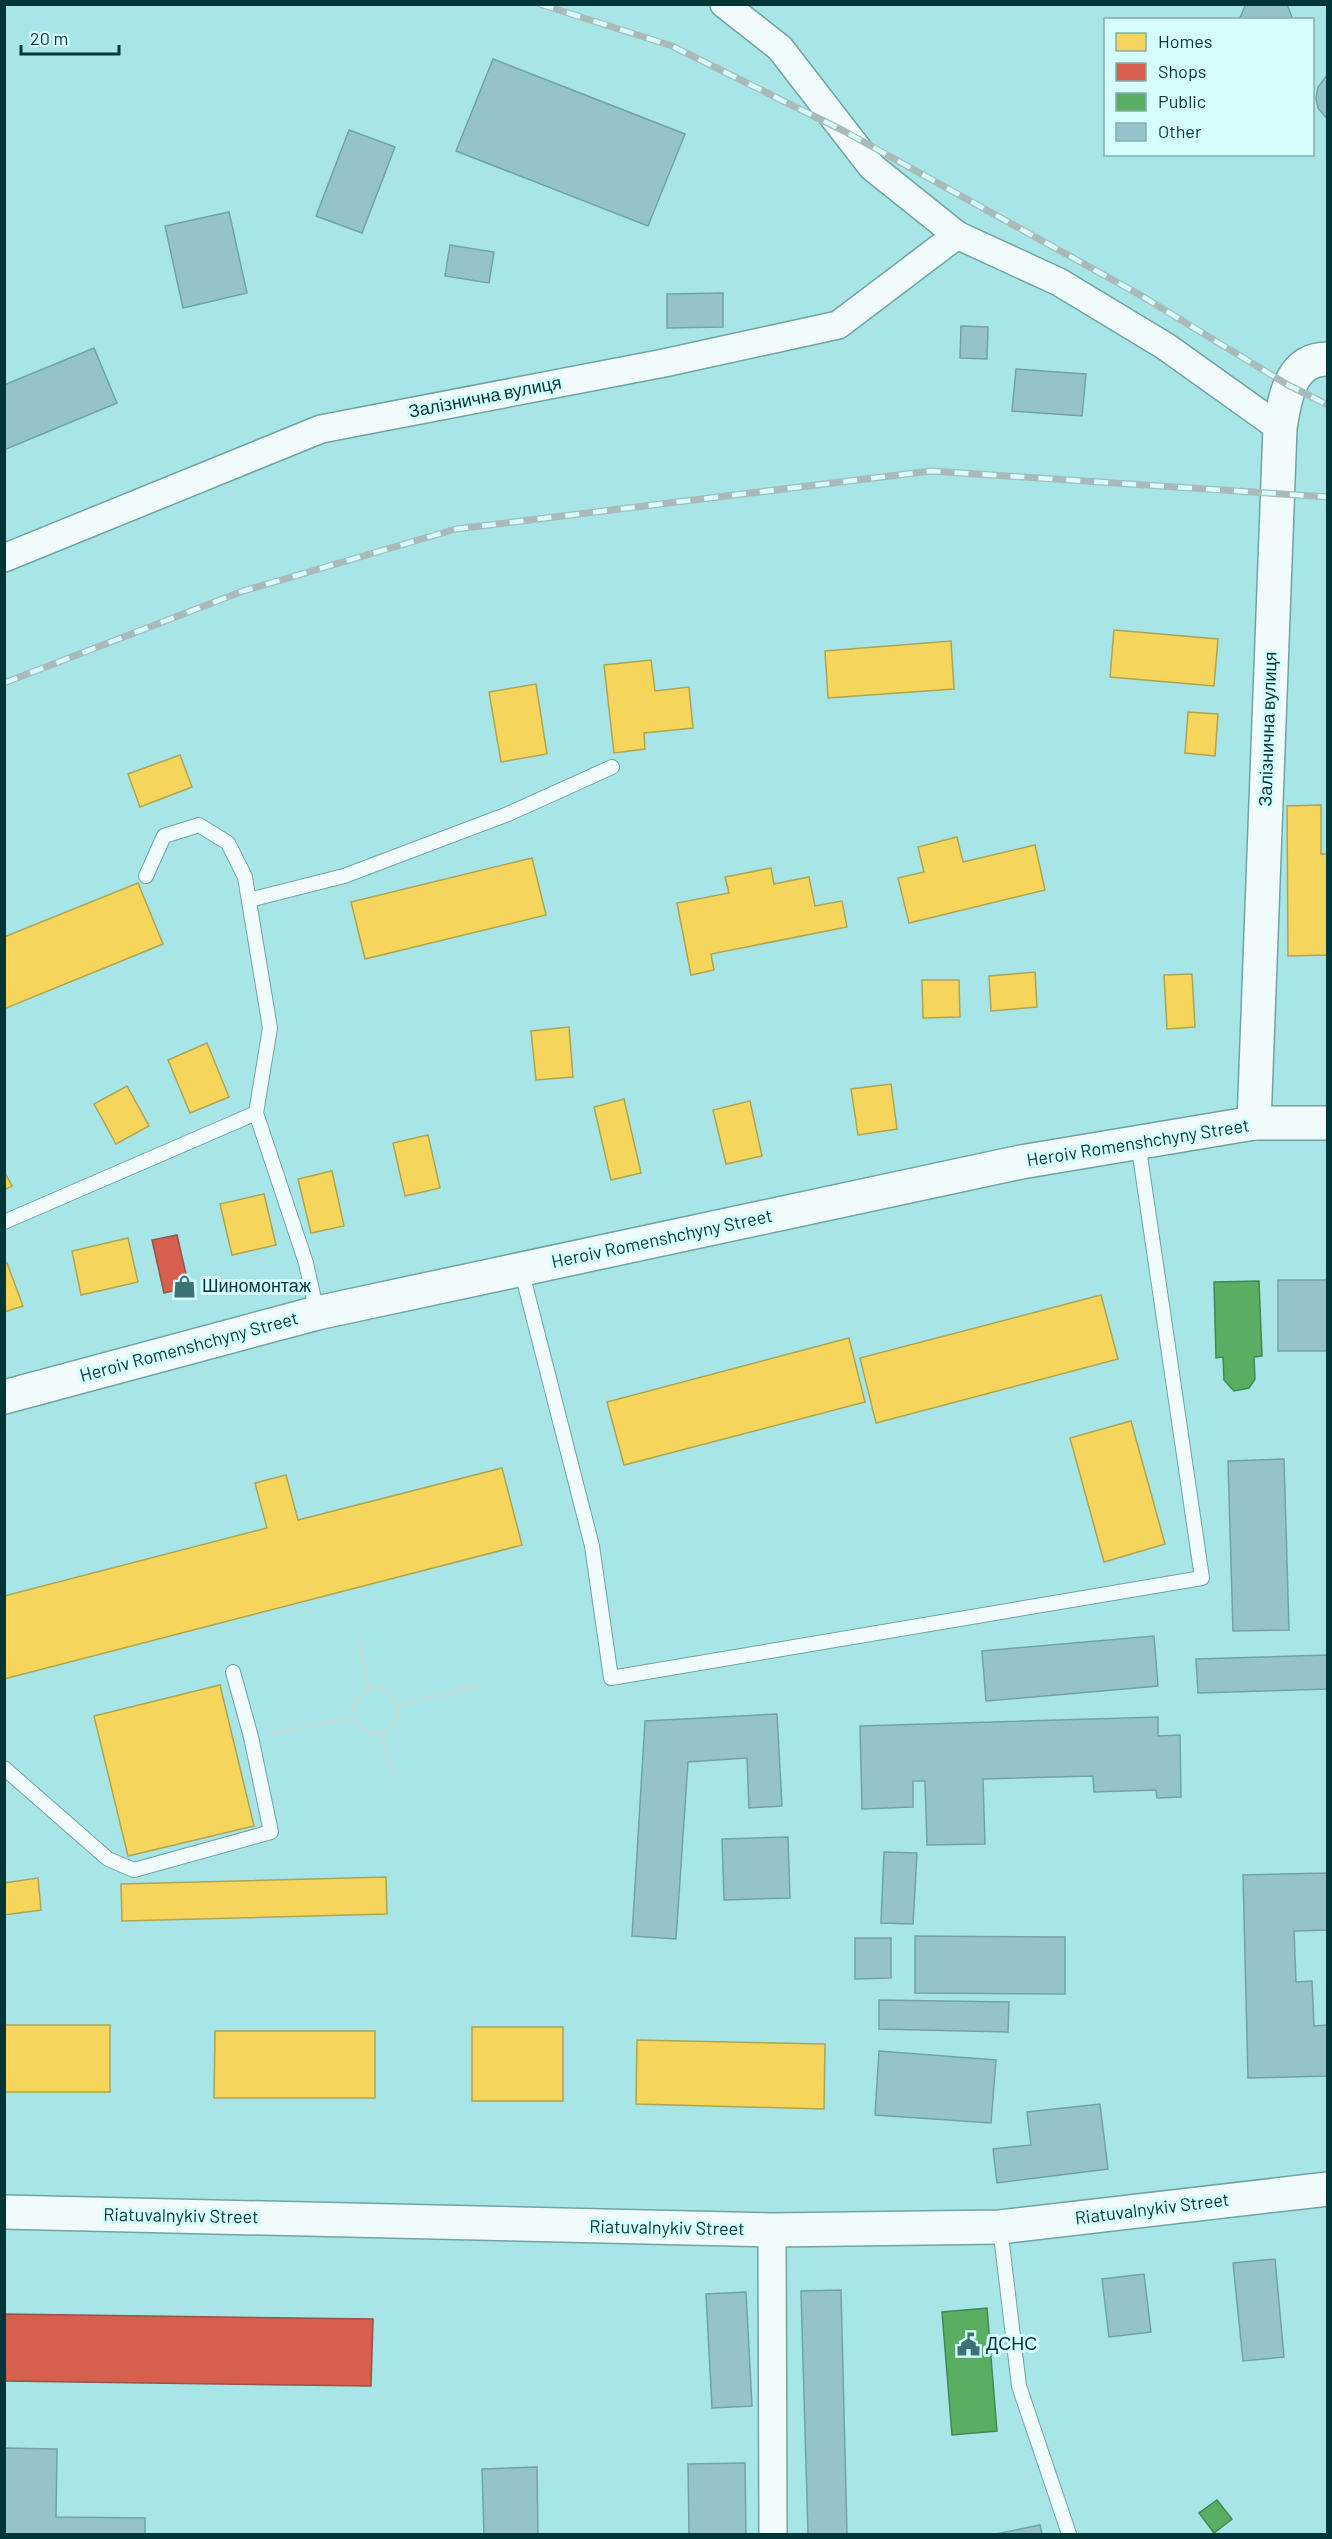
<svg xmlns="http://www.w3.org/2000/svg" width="1332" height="2539" font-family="Barlow,sans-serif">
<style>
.homes{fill:#f6d55c;stroke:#aca551;stroke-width:1.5}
.shops{fill:#d6604d;stroke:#965346;stroke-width:1.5}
.public{fill:#5aae61;stroke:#3f8a54;stroke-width:1.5}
.building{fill:#94c4c9;stroke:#70a3a8;stroke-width:1.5}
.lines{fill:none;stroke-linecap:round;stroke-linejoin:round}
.lane-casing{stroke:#6fa4a5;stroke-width:16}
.street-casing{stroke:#6fa4a5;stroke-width:30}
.secondary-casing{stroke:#6fa4a5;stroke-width:36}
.path{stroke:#c6d9d9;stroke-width:4;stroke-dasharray:4.5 3;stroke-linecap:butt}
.lane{stroke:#f2fbfb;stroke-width:14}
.street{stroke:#f2fbfb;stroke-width:27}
.secondary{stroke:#f2fbfb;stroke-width:33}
.rail-casing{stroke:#a9babb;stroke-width:7}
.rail{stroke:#d6fefe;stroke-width:4.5;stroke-dasharray:14;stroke-linecap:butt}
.labels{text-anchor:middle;stroke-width:6;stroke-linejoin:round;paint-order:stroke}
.street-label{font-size:18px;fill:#003637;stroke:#d6fefe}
.poi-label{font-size:18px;fill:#003637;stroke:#d6fefe;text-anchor:start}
</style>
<rect width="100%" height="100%" fill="#a8e5e6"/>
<g class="homes">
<path d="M1114,630L1218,639L1214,686L1110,677Z"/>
<path d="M951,641L954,689L828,698L825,651Z"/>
<path d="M651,660L655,691L689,687L693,728L644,733L645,749L614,753L604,665Z"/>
<path d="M536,684L547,754L501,762L489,692Z"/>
<path d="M1188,712L1218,714L1215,756L1185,753Z"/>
<path d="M180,755L192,787L140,807L128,774Z"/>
<path d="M1321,805V854H1328V955L1288,956L1287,806Z"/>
<path d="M957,837L963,862L1035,845L1045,890L909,923L898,878L924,872L918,847Z"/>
<path d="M532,858L546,915L365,959L351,902Z"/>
<path d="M771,868L774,884L809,877L815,906L842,901L847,927L711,954L714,970L691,975L677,903L729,893L725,877Z"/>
<path d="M138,883L163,944L4,1009V937Z"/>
<path d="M1035,972L1037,1007L991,1011L989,976Z"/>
<path d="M1192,974L1195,1027L1167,1029L1164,975Z"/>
<path d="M922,980H959L960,1017L923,1018Z"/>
<path d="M569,1027L573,1077L536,1080L531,1031Z"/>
<path d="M207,1043L229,1097L190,1113L168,1060Z"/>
<path d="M891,1084L897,1129L858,1135L851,1089Z"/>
<path d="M127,1086L149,1126L116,1144L94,1104Z"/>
<path d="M624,1099L641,1173L611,1180L594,1107Z"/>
<path d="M750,1101L762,1156L726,1164L713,1110Z"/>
<path d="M428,1135L440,1188L405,1196L393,1143Z"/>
<path d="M4,1171L12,1186L4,1190Z"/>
<path d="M332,1171L344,1226L311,1233L298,1179Z"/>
<path d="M264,1194L276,1245L232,1255L220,1204Z"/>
<path d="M128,1238L138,1282L81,1295L72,1251Z"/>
<path d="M7,1263L23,1306L4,1312V1264Z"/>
<path d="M1101,1295L1118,1359L876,1423L860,1358Z"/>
<path d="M849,1338L865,1402L624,1465L607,1402Z"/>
<path d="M1131,1421L1165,1544L1104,1562L1070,1438Z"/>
<path d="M502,1468L522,1545L4,1679V1596L267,1528L255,1483L286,1475L298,1520Z"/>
<path d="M220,1685L254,1826L128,1856L94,1716Z"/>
<path d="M386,1877L387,1914L122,1921L121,1884Z"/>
<path d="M38,1878L41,1910L4,1915V1883Z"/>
<rect x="4" y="2025" width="106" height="67"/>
<rect x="472" y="2027" width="91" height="74"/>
<path d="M215,2031H375V2098H214Z"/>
<path d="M637,2040L825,2044L824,2109L636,2104Z"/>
</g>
<g class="shops">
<path d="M177,1235L189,1287L164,1293L152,1240Z"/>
<path d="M4,2314L373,2319L371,2386L4,2381Z"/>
</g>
<g class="public">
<path d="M1259,1281L1262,1356L1254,1357L1255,1379L1249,1388L1234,1391L1224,1380L1223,1357L1216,1358L1214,1282Z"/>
<path d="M987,2308L997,2431L952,2435L942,2312Z"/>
<path d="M1217,2500L1232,2519L1214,2533L1199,2513Z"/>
</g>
<g class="building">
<path d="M1246,4H1287L1293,20H1239Z"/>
<path d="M493,59L685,134L648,226L456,151Z"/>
<path d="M1328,74V120L1318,108L1316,98L1318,87Z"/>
<path d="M349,130L395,147L362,233L316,216Z"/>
<path d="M229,212L247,293L183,308L165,226Z"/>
<path d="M450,245L494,252L489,283L445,276Z"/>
<path d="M723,293V327L667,328V294Z"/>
<path d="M961,326L988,327L987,359L960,358Z"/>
<path d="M94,348L117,403L4,450V385Z"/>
<path d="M1016,369L1086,374L1082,416L1012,411Z"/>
<rect x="1278" y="1280" width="50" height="71"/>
<path d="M1284,1459L1289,1630L1233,1631L1228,1461Z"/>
<path d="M1154,1636L1158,1686L986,1701L982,1651Z"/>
<path d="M1328,1655V1689L1198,1693L1196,1659Z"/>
<path d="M777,1714L782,1806L749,1808L747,1758L688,1762L676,1939L632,1936L645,1721Z"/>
<path d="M1158,1717V1736L1180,1735L1181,1797L1157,1798L1156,1790L1094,1792L1093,1776L983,1779L985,1844L927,1845L925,1781H913V1807L862,1809L860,1726Z"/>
<path d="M788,1837L790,1898L724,1900L722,1839Z"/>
<path d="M884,1852L917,1853L913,1924L881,1923Z"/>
<path d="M1328,1873V1930L1294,1931L1296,1982L1312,1981L1314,2026L1328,2025V2076L1248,2078L1243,1875Z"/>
<path d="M915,1936L1065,1937V1994L915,1993Z"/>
<path d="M855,1938H891V1978L855,1979Z"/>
<path d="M879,2000L1009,2002L1008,2032L879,2029Z"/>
<path d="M879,2051L996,2060L991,2123L875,2115Z"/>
<path d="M1100,2104L1108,2169L997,2183L993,2149L1031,2145L1027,2112Z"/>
<path d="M1275,2259L1284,2357L1243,2361L1233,2263Z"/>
<path d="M1144,2274L1151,2332L1109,2337L1102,2279Z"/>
<path d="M841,2290L847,2534H808L801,2291Z"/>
<path d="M746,2292L752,2406L712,2408L706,2294Z"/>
<path d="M4,2448L57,2449L56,2517L145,2518V2534H4Z"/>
<path d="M745,2463L746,2534H689L688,2464Z"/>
<path d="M537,2467L538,2534H484L482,2469Z"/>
<path d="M1040,2525L1042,2534H996Z"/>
</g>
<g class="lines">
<defs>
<g id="lane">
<path d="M146,876L164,836L199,825L228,843L245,877L270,1028L256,1113L306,1263L317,1313"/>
<path d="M249,900L344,876L508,814L612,767"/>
<path d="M4,1222L256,1113"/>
<path d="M521,1269L592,1546L611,1678L1202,1578L1138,1142"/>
<path d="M4,1768L108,1859L134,1870L271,1832L251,1737L233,1672"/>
<path d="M1000,2227L1019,2386L1069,2534"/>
</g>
<g id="street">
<path d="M724,4L780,48L872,167L957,235L1059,282L1165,346L1280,428"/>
<path d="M4,558L321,429L664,363L838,325L957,235"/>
<path d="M772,2230L773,2534"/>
</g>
<g id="secondary">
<path d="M1254,1123L1280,428C1285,399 1289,359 1328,359"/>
<path d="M4,1397L317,1313L1021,1162L1254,1123H1328"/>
<path d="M4,2212L772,2230L1000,2227L1328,2189"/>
</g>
</defs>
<use href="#lane" class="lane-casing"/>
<use href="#street" class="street-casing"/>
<use href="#secondary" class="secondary-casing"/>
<g class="path">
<path d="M357,1639L370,1690"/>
<circle cx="376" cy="1711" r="22"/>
<path d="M397,1705L480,1686"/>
<path d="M380,1732L394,1777"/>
<path d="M273,1733L354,1717"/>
</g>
<use href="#lane" class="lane"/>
<use href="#street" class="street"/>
<use href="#secondary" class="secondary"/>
<defs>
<g id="rail">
<path d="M540,4L672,46L844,131L1140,295L1288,385L1328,405"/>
<path d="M4,683L243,591L456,529L931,471L1328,497"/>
</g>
</defs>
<use href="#rail" class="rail-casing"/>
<use href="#rail" class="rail"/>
</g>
<defs>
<symbol id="shop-bare" viewBox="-9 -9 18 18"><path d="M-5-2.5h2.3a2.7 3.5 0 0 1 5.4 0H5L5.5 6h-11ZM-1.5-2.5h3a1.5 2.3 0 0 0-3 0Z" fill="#3b7374" stroke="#d6fefe" stroke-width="2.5" paint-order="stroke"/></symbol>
<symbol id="civic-bare" viewBox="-9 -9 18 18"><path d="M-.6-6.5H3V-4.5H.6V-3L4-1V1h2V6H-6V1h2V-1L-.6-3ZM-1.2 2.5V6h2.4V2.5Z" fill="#3b7374" stroke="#d6fefe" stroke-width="2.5" paint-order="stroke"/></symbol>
</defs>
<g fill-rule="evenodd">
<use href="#shop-bare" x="168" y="1270" width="33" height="33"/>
<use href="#civic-bare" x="952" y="2328" width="33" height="33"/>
</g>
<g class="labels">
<g class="street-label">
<text transform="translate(485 397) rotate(-11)" y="6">Залізнична вулиця</text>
<text transform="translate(1268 729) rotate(-88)" y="6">Залізнична вулиця</text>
<text transform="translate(1138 1143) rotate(-9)" y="6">Heroiv Romenshchyny Street</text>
<text transform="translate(662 1239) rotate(-12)" y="6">Heroiv Romenshchyny Street</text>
<text transform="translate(189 1347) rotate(-15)" y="6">Heroiv Romenshchyny Street</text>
<text transform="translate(1152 2209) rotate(-7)" y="6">Riatuvalnykiv Street</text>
<text transform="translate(181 2216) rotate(1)" y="6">Riatuvalnykiv Street</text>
<text transform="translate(667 2228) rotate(1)" y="6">Riatuvalnykiv Street</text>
</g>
<g class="poi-label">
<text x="202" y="1292">Шиномонтаж</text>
<text x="986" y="2350">ДСНС</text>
</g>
</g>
<rect width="1332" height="2539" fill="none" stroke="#003637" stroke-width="12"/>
<rect x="1104" y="18" width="210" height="138" fill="#d6fefe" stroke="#80aeae" stroke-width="1.5"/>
<rect x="1116" y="33" width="30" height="18" fill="#f6d55c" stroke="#80aeae" stroke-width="1.5"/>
<text x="1158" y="48" font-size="18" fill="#003637">Homes</text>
<rect x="1116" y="63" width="30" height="18" fill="#d6604d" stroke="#80aeae" stroke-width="1.5"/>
<text x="1158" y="78" font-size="18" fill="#003637">Shops</text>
<rect x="1116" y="93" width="30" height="18" fill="#5aae61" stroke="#80aeae" stroke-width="1.5"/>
<text x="1158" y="108" font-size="18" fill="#003637">Public</text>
<rect x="1116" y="123" width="30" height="18" fill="#94c4c9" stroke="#80aeae" stroke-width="1.5"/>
<text x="1158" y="138" font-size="18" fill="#003637">Other</text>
<path d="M21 45v9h98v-9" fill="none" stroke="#003637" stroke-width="3"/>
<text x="30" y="45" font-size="18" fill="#003637" stroke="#d6fefe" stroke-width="4.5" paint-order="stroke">20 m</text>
</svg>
